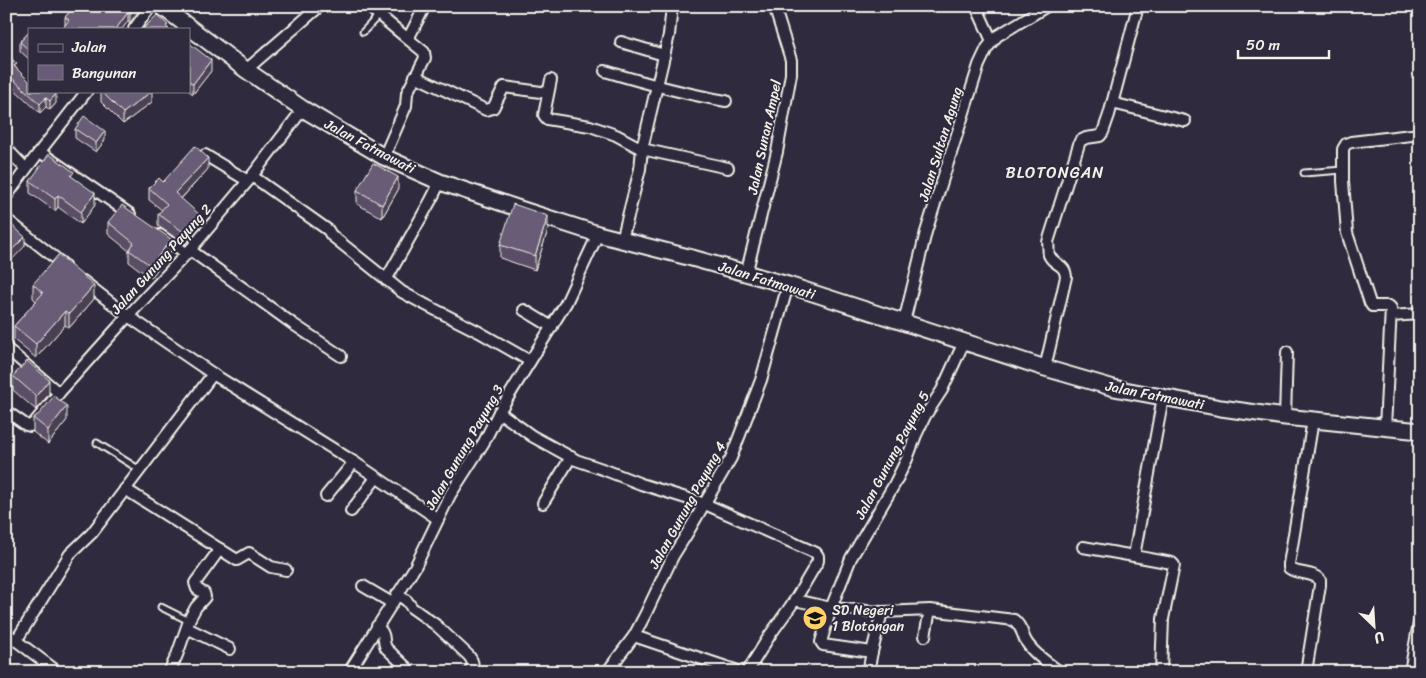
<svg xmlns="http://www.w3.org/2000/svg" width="1426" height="678" font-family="Sriracha,sans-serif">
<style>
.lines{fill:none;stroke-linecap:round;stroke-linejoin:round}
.lane-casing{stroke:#f4f1e8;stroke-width:9}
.street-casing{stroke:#f4f1e8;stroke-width:14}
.primary-casing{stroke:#f4f1e8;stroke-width:19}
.lane{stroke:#2f2a3d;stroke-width:5}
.street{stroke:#2f2a3d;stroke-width:10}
.primary{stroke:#2f2a3d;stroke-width:15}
.wall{fill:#5a4e66;stroke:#f4f1e8}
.shaded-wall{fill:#4a4053;stroke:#f4f1e8}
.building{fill:#695b77;stroke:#f4f1e8}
.labels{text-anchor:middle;stroke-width:4;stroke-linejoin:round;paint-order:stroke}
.street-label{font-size:14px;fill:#f4f1e8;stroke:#2f2a3d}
.poi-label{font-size:14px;fill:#f4f1e8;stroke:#2f2a3d;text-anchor:start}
.quarter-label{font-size:16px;letter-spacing:1px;fill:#f4f1e8;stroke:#2f2a3d}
</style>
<rect width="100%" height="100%" fill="#2f2a3d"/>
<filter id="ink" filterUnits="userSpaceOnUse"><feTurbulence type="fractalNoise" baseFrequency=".02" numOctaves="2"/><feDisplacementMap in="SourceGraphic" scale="10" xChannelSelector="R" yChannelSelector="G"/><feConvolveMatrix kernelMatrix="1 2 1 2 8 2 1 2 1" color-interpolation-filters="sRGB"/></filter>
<g filter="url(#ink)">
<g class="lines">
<defs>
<g id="lane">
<path d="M363,32L379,15"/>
<path d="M1304,173L1343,170"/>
<path d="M97,443L140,470"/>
<path d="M161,607L189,621"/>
</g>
<g id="street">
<path d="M368,6L408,39L425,6"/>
<path d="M976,6L992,41"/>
<path d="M134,29L151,6"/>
<path d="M621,42L664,55"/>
<path d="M246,70L320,6"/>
<path d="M605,71C645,83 685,94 726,101"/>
<path d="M415,76L486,110L493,108L504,87L548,93"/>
<path d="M551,80L544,115L547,119L590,126L616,135L642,149L728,168"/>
<path d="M1112,103L1185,121"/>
<path d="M6,148L26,169"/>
<path d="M40,152L130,214"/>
<path d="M205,155L248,181"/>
<path d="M384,157L406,106L407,93L425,58L424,52L408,39"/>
<path d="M252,176L328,230L331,235L402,292L424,304L479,332L530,361"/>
<path d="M6,197L26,169L87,91"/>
<path d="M6,219L64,265"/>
<path d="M160,235L186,253"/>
<path d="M622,240L640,169L642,149L669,35L672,6"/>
<path d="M190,250L293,324L341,356"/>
<path d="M746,274L777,152L791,74V60L774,6"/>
<path d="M386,280L431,200L440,182"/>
<path d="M83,281L128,316L213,374L354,462L438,519"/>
<path d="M524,310L552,327"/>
<path d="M1391,316L1420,314"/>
<path d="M904,322L926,232L979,65L987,48L997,36L1047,6"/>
<path d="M6,348L59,393"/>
<path d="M1045,368L1066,277C1065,263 1054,266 1049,255C1048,252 1049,246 1048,242L1080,141L1086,138L1100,136L1103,132L1109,115L1138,6"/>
<path d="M6,411L26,425L30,426L34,423L59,393L128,316L190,250L248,181L303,109"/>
<path d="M499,412L532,436L576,460L605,470L641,484L705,504L816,553L818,556V561L795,600L831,608L882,612L930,610L925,636"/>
<path d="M1285,417L1287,352"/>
<path d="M1385,428L1391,308L1389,306H1372L1370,303L1347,233L1343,181V149L1346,144L1351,142L1420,134"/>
<path d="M125,489L237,560L249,553L271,567L286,570"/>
<path d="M326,496L354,462"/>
<path d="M543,503L571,457"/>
<path d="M351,511L376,478"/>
<path d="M1083,547L1134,556"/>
<path d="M363,586L392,603"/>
<path d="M397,594L407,601L412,608L436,625L468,655C474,662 474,665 469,672"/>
<path d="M930,610L1014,620C1024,629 1021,634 1027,643C1035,655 1049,664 1060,672"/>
<path d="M882,612L872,652L823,645L821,642L831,608L851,558L894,485L907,459L916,435L925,416L942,390L964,342"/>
<path d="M377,626C388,638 381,637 386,648L408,669"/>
<path d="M187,628L230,649"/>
<path d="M6,633L58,672"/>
<path d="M634,636L741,672"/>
<path d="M16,641L70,554L92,533L213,374"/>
<path d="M169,672L177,655L190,618L196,607L205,597L204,593L197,589L195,583L220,549"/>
<path d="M349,672L415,567L450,495L484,442L499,412L566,303L598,234"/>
<path d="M607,672L634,636L646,613L673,556L688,532L731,458L761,380L788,285"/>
<path d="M747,672L770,635L795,600"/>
<path d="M868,672L872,652"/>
<path d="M1161,672L1163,619L1174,565L1172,563L1134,556L1163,397"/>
<path d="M1306,672L1320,585V580C1312,571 1298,575 1289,568V564L1313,420"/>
<path d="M1410,672L1420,617"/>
</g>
<path id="primary" d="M161,6L246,70L303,109L384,157L440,182L523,210L598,234L692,258L788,285L1045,368L1114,388L1221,408L1285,417L1420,431"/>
</defs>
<use href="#lane" class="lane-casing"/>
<use href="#street" class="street-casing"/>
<use href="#primary" class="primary-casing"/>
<use href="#lane" class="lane"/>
<use href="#street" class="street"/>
<use href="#primary" class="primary"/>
</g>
<g class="wall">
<path d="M73,6H121L123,8L140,6V9L130,23L128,21L122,29H62L65,25V17L74,7Z"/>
<path d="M29,32V59L20,51V42Z"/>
<path d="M189,43L211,71L193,94L189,91Z"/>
<path d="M6,55L17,69L29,91H52L56,103L50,110L46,107L40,113L12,87Z"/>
<path d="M101,92L152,102L123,124L101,102Z"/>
<path d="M75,129L105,140L96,152L75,138Z"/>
<path d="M208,169L181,199L200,227L185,244L158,226V214L162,210L149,200V188L163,182Z"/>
<path d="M74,178L95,205L81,224L58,207L55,211L30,193V181Z"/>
<path d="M357,190H398L382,218L357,204Z"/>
<path d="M108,222L171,251L151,278L129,262V251L108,234Z"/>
<path d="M548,230L535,270L500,258V245Z"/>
<path d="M33,284L94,299L69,328L65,325L36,358L14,340V326L36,301L33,298Z"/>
<path d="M13,376L49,394L36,410L13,390Z"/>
<path d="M33,418L67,420L48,444L33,432Z"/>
</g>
<g class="shaded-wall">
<path d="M136,6H140V9L130,23V14Z"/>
<path d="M128,12V21L122,29H116Z"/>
<path d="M211,60V71L193,94V84Z"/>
<path d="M12,78V87L6,91V82Z"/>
<path d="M152,91V102L123,124V113Z"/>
<path d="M56,94V103L50,110V101Z"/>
<path d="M46,98V107L40,113V104Z"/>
<path d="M105,131V140L96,152V143Z"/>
<path d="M208,158V169L175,205V193Z"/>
<path d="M398,177V190L382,218V205Z"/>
<path d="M95,193V205L81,224V212Z"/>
<path d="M58,195V207L55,211V199Z"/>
<path d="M200,215V227L185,244V233Z"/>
<path d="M548,216V230L535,270V256Z"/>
<path d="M25,237V246L6,266V256Z"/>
<path d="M171,239V251L151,278V266Z"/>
<path d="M94,285V299L69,328V314Z"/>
<path d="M65,311V325L36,358V344Z"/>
<path d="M49,380V394L36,410V396Z"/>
<path d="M67,406V420L48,444V430Z"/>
</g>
<g class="building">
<path d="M75,6H121L123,8L124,6H136L130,14L128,12L116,29H62L69,20L65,17Z"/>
<path d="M157,15L168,25L166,26L169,29H143Z"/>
<path d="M29,32V50L20,42Z"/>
<path d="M189,43L211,60L193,84L189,81Z"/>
<path d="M7,54L17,64L14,66L29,81V91H52L56,94L50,101L45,97L46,98L40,104L12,78L6,82V55Z"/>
<path d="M101,91H152L123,113Z"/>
<path d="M84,116L105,131L96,143L75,129Z"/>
<path d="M195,146L208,158L175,193L200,215L185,233L158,214L167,204L149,188L159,178L163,182Z"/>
<path d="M49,154L74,172L71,176L95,193L81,212L58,195L55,199L30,181Z"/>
<path d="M373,163L398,177L382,205L357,190Z"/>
<path d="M513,204L548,216L535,256L500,245Z"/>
<path d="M122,205L171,239L151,266L129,250L134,243L108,222Z"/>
<path d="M11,224L25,237L6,256V229Z"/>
<path d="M58,255L94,285L69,314L65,311L36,344L14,326L43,293L33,284Z"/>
<path d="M27,361L49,380L36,396L13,376Z"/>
<path d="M54,396L67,406L48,430L33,418L39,414Z"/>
</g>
</g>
<defs>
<symbol id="school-disc" viewBox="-11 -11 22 22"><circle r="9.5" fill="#ffd166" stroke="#2f2a3d"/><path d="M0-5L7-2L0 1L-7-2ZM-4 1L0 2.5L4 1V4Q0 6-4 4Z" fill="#111"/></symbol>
</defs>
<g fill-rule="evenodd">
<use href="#school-disc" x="801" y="604" width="28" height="28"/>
</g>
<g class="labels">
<g class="street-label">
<text transform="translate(764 137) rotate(-78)" y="5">Jalan Sunan Ampel</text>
<text transform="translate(940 144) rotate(-73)" y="5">Jalan Sultan Agung</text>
<text transform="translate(370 146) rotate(28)" y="5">Jalan Fatmawati</text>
<text transform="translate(161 259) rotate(-48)" y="5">Jalan Gunung Payung 2</text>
<text transform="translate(767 280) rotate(17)" y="5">Jalan Fatmawati</text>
<text transform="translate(1155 395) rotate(11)" y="5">Jalan Fatmawati</text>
<text transform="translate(464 447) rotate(-60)" y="5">Jalan Gunung Payung 3</text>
<text transform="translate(892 455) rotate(-62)" y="5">Jalan Gunung Payung 5</text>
<text transform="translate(687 505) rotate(-61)" y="5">Jalan Gunung Payung 4</text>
</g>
<g class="poi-label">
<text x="832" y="615">SD Negeri<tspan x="832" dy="16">1 Blotongan</tspan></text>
</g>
<g class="quarter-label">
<text x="1055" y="178">BLOTONGAN</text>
</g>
</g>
<rect width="1426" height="678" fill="none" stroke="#2f2a3d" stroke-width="25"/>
<rect x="12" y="12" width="1401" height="653" fill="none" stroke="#f4f1e8" stroke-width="2" filter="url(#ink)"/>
<rect x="28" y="28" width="162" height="65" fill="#2f2a3d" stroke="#7e7a81"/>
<rect x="38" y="44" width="25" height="8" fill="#2f2a3d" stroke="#7e7a81"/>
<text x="72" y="52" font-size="15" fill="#f4f1e8">Jalan</text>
<rect x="38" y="65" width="25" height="15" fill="#695b77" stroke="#7e7a81"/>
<text x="72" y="78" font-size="15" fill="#f4f1e8">Bangunan</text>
<g transform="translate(1374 626) rotate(155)" stroke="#2f2a3d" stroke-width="4" paint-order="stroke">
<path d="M0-4L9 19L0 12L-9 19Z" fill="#f4f1e8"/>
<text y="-8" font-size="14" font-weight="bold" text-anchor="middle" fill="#f4f1e8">U</text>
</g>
<path d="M1238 50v8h91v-8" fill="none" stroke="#f4f1e8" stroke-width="2.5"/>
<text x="1246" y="50" font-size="15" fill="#f4f1e8" stroke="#2f2a3d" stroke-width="4" paint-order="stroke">50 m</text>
</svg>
